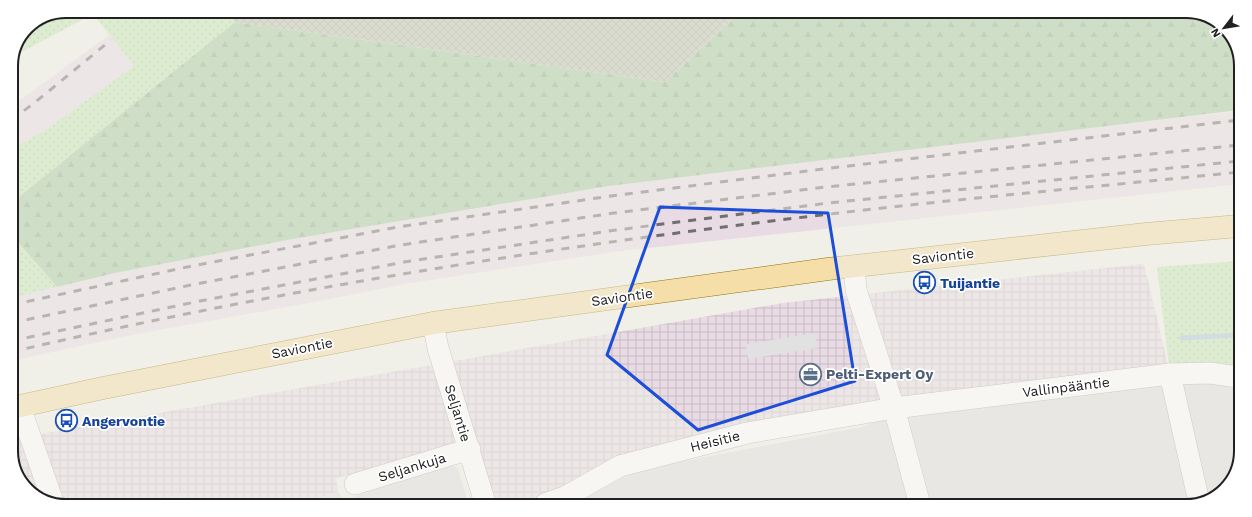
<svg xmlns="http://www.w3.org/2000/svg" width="1252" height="517" font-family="'Work Sans',sans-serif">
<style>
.residential{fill:#dfdede}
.industrial{fill:url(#industrial-grid)}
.railway{fill:#e9dbe4}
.construction{fill:url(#construction-cross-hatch)}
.grass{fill:url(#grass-dots)}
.forest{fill:url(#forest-firs)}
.parking{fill:#e1e1e1}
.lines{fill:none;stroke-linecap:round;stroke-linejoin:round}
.stream{stroke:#accada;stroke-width:5}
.minor-casing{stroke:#a5a5a5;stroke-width:22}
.major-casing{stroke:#92780c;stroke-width:23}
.minor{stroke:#fff;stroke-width:21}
.major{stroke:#f5dea8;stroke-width:22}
.rail{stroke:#6f6f6f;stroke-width:3;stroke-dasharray:8 8;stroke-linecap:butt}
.marked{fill:none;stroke:#1d4ed8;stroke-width:3;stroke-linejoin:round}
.labels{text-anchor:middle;stroke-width:3.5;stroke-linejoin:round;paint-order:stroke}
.street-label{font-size:14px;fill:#212121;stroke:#fff}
.transit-label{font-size:14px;font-weight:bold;fill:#164399;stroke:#fff;text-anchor:start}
.service-label{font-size:14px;font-weight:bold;fill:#4e5e75;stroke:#fff;text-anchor:start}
.rim{fill:none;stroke:#212121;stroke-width:2}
</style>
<defs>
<pattern id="industrial-grid" width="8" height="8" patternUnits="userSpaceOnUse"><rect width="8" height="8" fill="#e9dbe4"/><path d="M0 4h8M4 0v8" fill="none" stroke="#c8bcc3"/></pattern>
<pattern id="construction-cross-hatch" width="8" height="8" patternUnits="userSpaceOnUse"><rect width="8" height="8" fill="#c2c5b4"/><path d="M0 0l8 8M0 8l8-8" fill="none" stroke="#a6a99a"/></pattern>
<pattern id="grass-dots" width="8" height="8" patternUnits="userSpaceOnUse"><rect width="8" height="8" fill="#c5e6b3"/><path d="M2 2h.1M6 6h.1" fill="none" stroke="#a9c59a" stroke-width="1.8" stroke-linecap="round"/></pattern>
<pattern id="forest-firs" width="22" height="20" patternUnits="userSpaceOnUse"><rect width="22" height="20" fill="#a7cca0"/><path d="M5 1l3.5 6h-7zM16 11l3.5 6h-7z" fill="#8faf8a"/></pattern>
</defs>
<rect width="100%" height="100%" fill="#f0efe8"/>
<g class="residential">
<path d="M1238,377L1237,472L1217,497L1186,506L570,504L623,473L867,426L894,408Z"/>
<path d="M450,464L458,469L468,503H307L338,491L344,500Z"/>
<path d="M183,493L185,502H144Z"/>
</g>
<path class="industrial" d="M1144,264L1170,374L868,408L559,491L522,504H502L493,499L475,442L336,478L338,491L307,503L185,502L183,493L144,502H45L22,484L11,455V441L35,435L783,303Z"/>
<g class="railway">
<path d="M109,35L134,66L44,131L11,149V107Z"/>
<path d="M1240,111V184L620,251L410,283L309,303L131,335L11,361V298L115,273L293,239L609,186L1018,136Z"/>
</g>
<path class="construction" d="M225,12L739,13L665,82L235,22Z"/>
<g class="grass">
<path d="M66,11L225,12L235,22L20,196L11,229V149L44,131L134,66L93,14L14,56L27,27Z"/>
<path d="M11,234L57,287L11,298Z"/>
<path d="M1239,261L1238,377L1170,374L1157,267Z"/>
</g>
<path class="forest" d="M739,13L1207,15L1230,33L1241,62L1240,110L609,186L293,239L115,273L57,287L11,234V229L20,196L235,22L665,82Z"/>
<path class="parking" d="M815,333L818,348L748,359L746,344Z"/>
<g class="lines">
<path class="stream" d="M1182,338L1238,335"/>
<defs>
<g id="minor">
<path d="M854,266L856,290L894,408L920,505"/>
<path d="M433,323L438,348L485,503"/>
<path d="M1170,374L1199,502"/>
<path d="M20,407L53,502"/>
<path d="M355,484L470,449"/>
<path d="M545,504L565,497L620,466L747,433L894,408L1170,374L1210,373L1238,377"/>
</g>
<path id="major" d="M11,408L103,388L433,323L828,269L1146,234L1239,226"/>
</defs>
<use href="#minor" class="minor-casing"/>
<use href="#major" class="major-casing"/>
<use href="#minor" class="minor"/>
<use href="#major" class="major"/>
<g class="rail">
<path d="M11,120L33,104L111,40"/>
<path d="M11,305L187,267L398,227L611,196L823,169L1240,120"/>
<path d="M11,323L191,285L401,245L614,213L826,187L1240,145"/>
<path d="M11,341L195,302L404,262L616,230L828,203L1240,161"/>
<path d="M11,352C281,289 555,246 830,214C966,198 1103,186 1240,172"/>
</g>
</g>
<path d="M0 0H1252V517H0ZM660,207L828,213L855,381L698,430L607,355Z" fill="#f0efe8" fill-opacity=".55" fill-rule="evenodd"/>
<path class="marked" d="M660,207L828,213L855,381L698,430L607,355Z"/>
<defs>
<symbol id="bus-ring" viewBox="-11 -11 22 22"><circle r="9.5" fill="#fff" stroke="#1a4fb4" stroke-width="1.5"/><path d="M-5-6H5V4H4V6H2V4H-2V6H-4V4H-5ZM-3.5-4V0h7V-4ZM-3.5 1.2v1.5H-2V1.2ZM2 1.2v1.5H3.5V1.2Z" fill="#1a4fb4"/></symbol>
<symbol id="office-ring" viewBox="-11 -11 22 22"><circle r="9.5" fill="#fff" stroke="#5c6f8a" stroke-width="1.5"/><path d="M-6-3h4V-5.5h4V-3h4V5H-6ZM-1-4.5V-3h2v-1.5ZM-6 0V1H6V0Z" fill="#5c6f8a"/></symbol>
</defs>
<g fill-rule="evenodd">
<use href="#bus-ring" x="912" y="270" width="25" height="25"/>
<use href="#office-ring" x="798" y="362" width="25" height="25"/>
<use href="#bus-ring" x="54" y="408" width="25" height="25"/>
</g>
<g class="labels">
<g class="street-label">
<text transform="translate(943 256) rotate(-6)" y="5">Saviontie</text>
<text transform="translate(622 297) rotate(-8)" y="5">Saviontie</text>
<text transform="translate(302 348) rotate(-11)" y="5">Saviontie</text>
<text transform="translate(1066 387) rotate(-7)" y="5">Vallinpääntie</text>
<text transform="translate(458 413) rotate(73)" y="5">Seljantie</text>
<text transform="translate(715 441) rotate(-14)" y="5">Heisitie</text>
<text transform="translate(412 467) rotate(-17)" y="5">Seljankuja</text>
</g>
<g class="transit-label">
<text x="940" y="288">Tuijantie</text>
<text x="82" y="426">Angervontie</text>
</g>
<g class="service-label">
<text x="826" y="379">Pelti-Expert Oy</text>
</g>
</g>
<path d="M0 0H1252V517H0ZM66 18H1186A48 48 0 0 1 1234 66V451A48 48 0 0 1 1186 499H66A48 48 0 0 1 18 451V66A48 48 0 0 1 66 18Z" fill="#fff" fill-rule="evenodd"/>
<path class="rim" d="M66 18H1186A48 48 0 0 1 1234 66V451A48 48 0 0 1 1186 499H66A48 48 0 0 1 18 451V66A48 48 0 0 1 66 18Z"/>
<g transform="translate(1224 28) rotate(239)" stroke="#ffffff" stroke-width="3" paint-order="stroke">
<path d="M0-3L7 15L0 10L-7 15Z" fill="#212121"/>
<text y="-6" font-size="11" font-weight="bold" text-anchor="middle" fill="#212121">N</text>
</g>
</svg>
